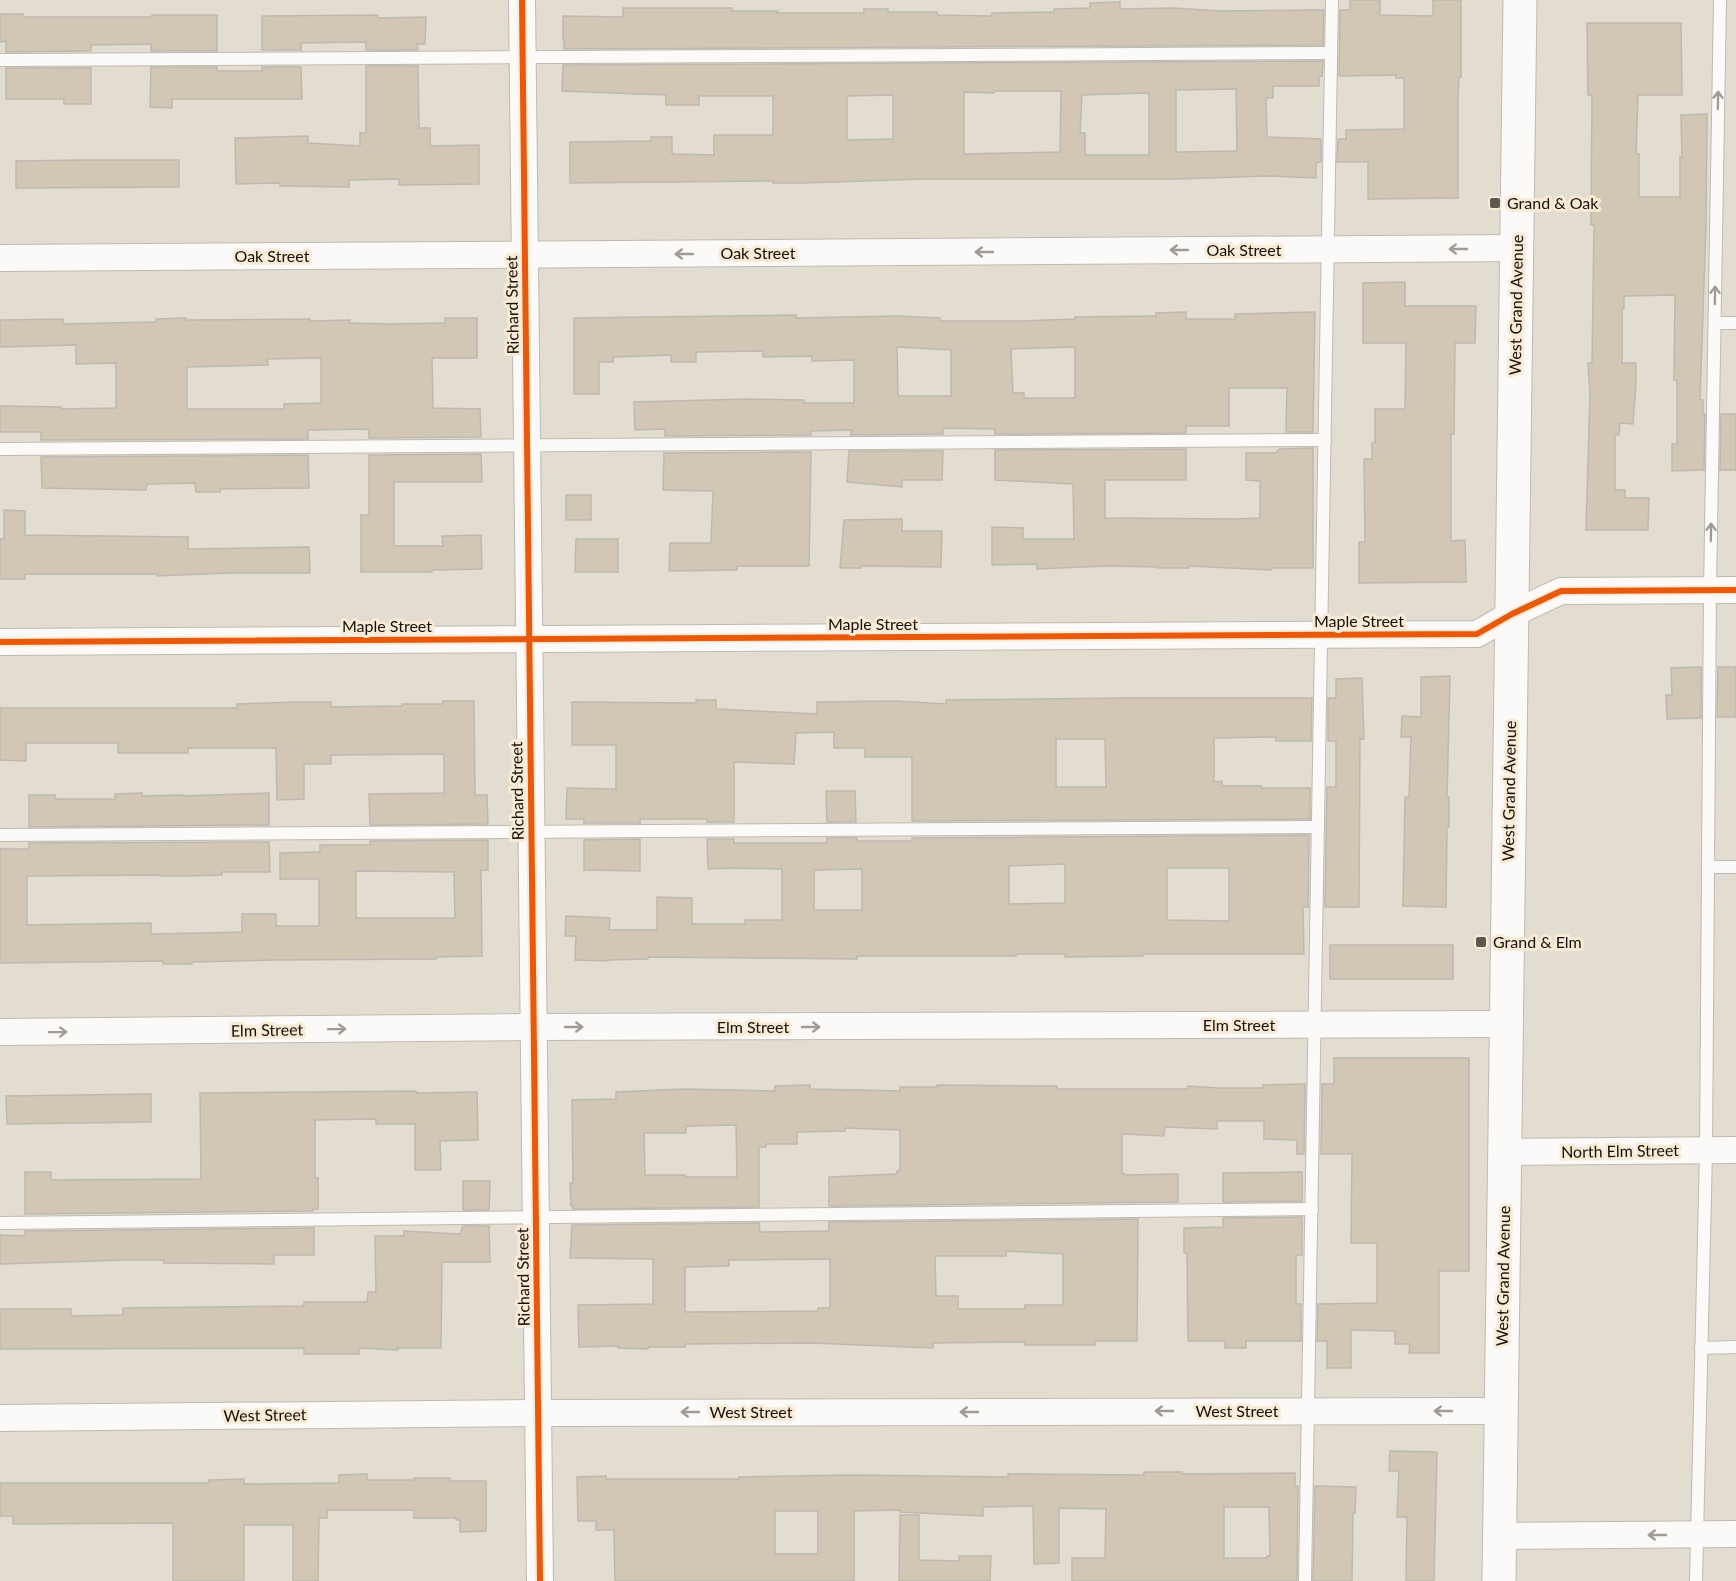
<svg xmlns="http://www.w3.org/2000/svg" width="1736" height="1581" font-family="Lato,sans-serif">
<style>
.building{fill:#d2c7b5;stroke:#beb9b0;stroke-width:1.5;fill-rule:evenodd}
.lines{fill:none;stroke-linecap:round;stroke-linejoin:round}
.service-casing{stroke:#bfbab0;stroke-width:14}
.minor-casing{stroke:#bfbab0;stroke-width:28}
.secondary-casing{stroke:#bfbab0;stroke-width:35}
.service{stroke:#fbfaf8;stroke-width:12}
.minor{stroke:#fbfaf8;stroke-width:26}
.secondary{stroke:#fbfaf8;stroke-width:33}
.cycleway-casing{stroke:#f8ead5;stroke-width:10}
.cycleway{stroke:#e8590c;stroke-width:6}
.oneway{stroke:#9f9c98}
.poi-dot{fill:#5d574f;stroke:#f8ead5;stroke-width:2}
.labels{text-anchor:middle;stroke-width:6;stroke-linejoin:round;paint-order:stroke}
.poi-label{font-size:16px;fill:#151009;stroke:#f8ead5;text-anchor:start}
.street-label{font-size:16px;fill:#151009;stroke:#f8ead5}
</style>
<rect width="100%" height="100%" fill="#e3dcd0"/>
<g class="building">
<path d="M1350,0H1380V15L1433,16V0H1461V77H1459L1458,100V198L1368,199V162H1337L1338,139H1346V130L1404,129V78H1396V75L1339,76L1340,10H1350Z"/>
<path d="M1120,2V9L1174,8L1219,11L1324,10L1323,45L564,49V40H563V16L623,17V8H732V11H778L777,13H864V9H888V12H937L938,15L992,16V13L1054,12V9L1090,8V3Z"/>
<path d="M0,14H23L24,17H152V15H217V51H151V44L91,45V51L6,52V41L0,42Z"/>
<path d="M377,15L378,18L426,17L425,44H417L418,50H366V42L301,43V50H262V16Z"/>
<path d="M1587,23H1681L1682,95H1638L1636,154H1639V197H1680V157H1682L1681,115L1707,114L1706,225L1700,400H1703V414H1705L1704,470L1672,471V444H1677V380H1674L1675,295L1624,296V309H1622V363H1636V384L1633,424L1620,423L1619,435H1615V490H1625V498H1649L1648,530H1586L1590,393L1588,363H1592L1594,225H1591L1592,95H1588Z"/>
<path d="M1323,61L1322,76H1319V86H1273V98H1266L1267,137L1321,139V162L1316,163V178L1267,176L1176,179H923L805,183H773V181L570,183V142L651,141V137H672V154L714,155V135H773V96H699V105H666V95L562,91L563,65ZM1236,89L1237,151L1176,152V90ZM994,91H1061L1060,152L964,154V92L994,93ZM1145,93L1149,94V155H1085V133H1080L1082,95ZM893,95V139L847,140V96Z"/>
<path d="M366,66H418L419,128H430V146L479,145V184L399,185V179L349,180V187L280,186V183L236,184L235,138L308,136V143L360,146V133H366Z"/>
<path d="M151,67H217V71H262V67H301L302,99H172V108L150,107Z"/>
<path d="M6,68H91V104H64V99H6Z"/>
<path d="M86,160H179V187L16,188V161Z"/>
<path d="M1405,282V306H1476L1475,343H1455L1454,434H1451V541L1465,540L1466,582L1359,583V542H1365L1364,459H1372V443H1375V409H1405L1406,343H1363V283Z"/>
<path d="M1186,312V319H1235V314L1315,312L1313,432H1286L1287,388H1229V426H1186V433L995,434V429L943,428V434L851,435V430L811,431V435L665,436V429L635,430L634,402L748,399L804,400V403H854V360L812,361V356L763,357V351L696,352V362H671V355L613,357V362H599V394H574V318L796,315V318L897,316L940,318V321H1021L1075,319V317L1156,316V313ZM897,347L951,350V396H898ZM1075,347V398H1024V393H1013L1011,349Z"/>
<path d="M186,318V320L310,319V321L350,320V323L390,324L445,323V318H477V358H432L433,405V408L480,409L481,437L369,438V431L366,429L308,430V439L41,440V432H0V406L61,407V409L116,408V363L76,364V345L0,347V320L63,319V324L156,322V319ZM321,358V403L284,404V409H187V367L268,365L267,359Z"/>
<path d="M1721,414H1736V470H1720Z"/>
<path d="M1313,448V568H1271V570L1189,566V568H1158V567L1106,566L1037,569V564L992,565V527L1023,528V539H1074L1073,484L995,480V450L1186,449V480H1105V518L1236,519L1260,518V481L1246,480V453H1276L1279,449Z"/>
<path d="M849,451H943L942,480H902V487L847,482Z"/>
<path d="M811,452L809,566H737V570L669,571L670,543H711L713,491L663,490L664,453Z"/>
<path d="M481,454L482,482H394V546H443L442,536L481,535L482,569L432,570V572H361V515H369V455Z"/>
<path d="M308,455L309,488L220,489V492H196L195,483L147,484L146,490L42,488L41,457Z"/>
<rect x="566" y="495" width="25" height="25"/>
<path d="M4,510L25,511V535L188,537V549L309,547L310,573H228L157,576V574H25V579H0V539H4Z"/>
<path d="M902,519V531H942L941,567L861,566V568H840L844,520Z"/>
<path d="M576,539H618V572H575Z"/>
<path d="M1701,667V718L1667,719L1666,695H1672L1671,668Z"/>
<path d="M1718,667H1736V717H1717Z"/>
<path d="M1450,676L1447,797H1449V827H1447L1446,907L1403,906L1405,797H1409L1411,737H1401L1402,716L1421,717V677Z"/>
<path d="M1362,678L1364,739H1360L1359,907H1325L1327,787H1336V741H1328V698H1336V679Z"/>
<path d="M1131,698H1312L1311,741H1276V737L1214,738V782L1222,781V786H1261V788H1310V819L912,821V757H865V748H834V732L796,733L794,764L734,762V822H707V819H640V823H584V819H566L567,788L616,789V745H572V702L696,703V700H716V709L817,714V702L895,701L946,704V700ZM1056,739H1105L1106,787H1056Z"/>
<path d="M443,701H474L475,795H487L488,824L370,825L369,794L444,793V754L331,755V764H304V799L277,800L276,748H188V753H118V743H26V761L0,760V708H237V704L296,702H331V707L402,706V704H443Z"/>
<path d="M826,791H855L856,822H827Z"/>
<path d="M142,793V796L183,795V796L269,793V825L29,827V795H55L56,799H115V794Z"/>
<path d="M1309,835L1308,907H1303L1304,954H1143V956L1065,957V954H1016V956H857V959L648,957V959L608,960V961L575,960L576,936H565L566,916L610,918L609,930H657V897L692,898V924H745V920H782V869L732,868L708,869L707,839H734V843H827V838H857V841H912V838ZM1065,864V903L1009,904V866ZM1167,868H1229V921L1167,920ZM862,869V910H814V870Z"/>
<path d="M640,839V871L584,870V840Z"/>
<path d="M488,840V870H481L482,956L436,957V959L276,960L192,962V964H163V961L0,963V849H29V843L269,842L270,872H222V875L187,876H160V875L27,876V925L151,923V934L203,933L242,932V914H276V926H319V879H280V853L320,852V845H370V841ZM356,871L454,872L455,918H356Z"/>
<rect x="1330" y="945" width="123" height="34"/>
<path d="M1334,1058H1469V1271H1439V1353H1409L1410,1344H1395V1331L1351,1330V1368H1327V1341H1317L1318,1304L1377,1303V1243H1351L1352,1154H1321L1322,1084H1334Z"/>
<path d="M1305,1084L1304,1154H1297V1140L1264,1139V1121H1217V1129L1165,1127L1164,1136L1122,1134V1173L1127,1175L1178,1174V1202L829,1206V1177L897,1174V1171H900V1130L845,1128V1131L797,1132V1144H766V1147H759V1207L573,1209V1206H571L570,1183H573L572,1100L616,1099V1092L686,1089L775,1091V1086L810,1085V1089L900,1091V1087H937V1085L1057,1086V1089H1188V1086L1218,1088H1263V1085ZM736,1125L737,1177H685V1175H645L644,1133H686V1126Z"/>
<path d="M416,1091V1093L477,1092L478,1140L440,1141L441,1170H415V1124H376V1119L315,1120V1178H318V1209H313V1211L25,1214V1172H51V1180L201,1179L200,1093Z"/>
<path d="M151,1094V1122L7,1124L6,1096Z"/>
<path d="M1302,1172V1201L1223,1202V1173Z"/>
<path d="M463,1181H490L489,1210H463Z"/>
<path d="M1302,1217V1255H1296V1304H1301V1341H1246V1348H1225V1341H1188L1187,1253H1184V1228L1223,1227V1218Z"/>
<path d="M1138,1219L1137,1341H1095V1345H1025V1342L933,1343V1348L811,1343L685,1344V1347H648V1349L618,1348V1346L579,1347L578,1305L653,1304V1259L570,1258L572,1225L759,1223L760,1232L829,1231V1222ZM1006,1251L1063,1254V1305H1025V1309H958V1296H936L935,1256H1006ZM830,1259V1308H818V1311L685,1312V1267L729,1266V1260Z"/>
<path d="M463,1226H489L490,1262H442L441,1348H398V1350L359,1348V1354H304V1348L0,1349V1309H71V1316L123,1315V1308L304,1306V1302H367L368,1292H376L375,1236H404V1231L460,1234Z"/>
<path d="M314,1228V1255H274V1264L164,1263V1260H125L0,1264V1235L25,1236V1231Z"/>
<path d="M1390,1451L1437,1452L1434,1581H1406L1407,1517H1397L1399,1471H1389Z"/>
<path d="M1144,1472H1182V1474L1295,1473V1486H1298L1297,1581H1072V1558H1105L1106,1509L1059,1508V1563L1034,1564L1033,1506L983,1507V1516L900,1512V1510L854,1511V1581H615L614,1530H596V1521H578L577,1477L606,1476V1479H739V1477L854,1475L1008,1477V1474L1144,1475ZM1224,1507H1269L1270,1556H1267V1558H1224ZM775,1511H818V1554H775Z"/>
<path d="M367,1474V1480H414V1478H450V1481H486V1531L460,1532V1520H456V1518H414V1510H327V1518H319L318,1581H293V1525H244V1581H173V1523L13,1524V1516H0V1483H209V1480L244,1479V1484L339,1483V1475Z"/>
<path d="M1315,1486L1356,1487L1355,1513H1353L1352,1581H1313Z"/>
<path d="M900,1515H919V1560L959,1561V1556H991L990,1581H899Z"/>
</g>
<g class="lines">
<defs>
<g id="service">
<path d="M0,60L1331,53"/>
<path d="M1715,323H1736"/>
<path d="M0,449L1325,440"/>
<path d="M0,835L1318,827"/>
<path d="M1708,867H1736"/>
<path d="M0,1223L1312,1209"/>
<path d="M1701,1348L1736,1347"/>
<path d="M1305,1581L1332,0"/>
<path d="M1696,1581L1706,1151L1710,590L1720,0"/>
</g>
<g id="minor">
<path d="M522,0L540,1581"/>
<path d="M0,258L1517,248"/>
<path d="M0,642L1477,634L1512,614L1561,591L1736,590"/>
<path d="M0,1032L533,1027L1506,1024"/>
<path d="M1505,1152L1736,1150"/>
<path d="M0,1418L538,1413L1501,1411"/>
<path d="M1499,1536L1736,1534"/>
</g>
<path id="secondary" d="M1499,1581L1520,0"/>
</defs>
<use href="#service" class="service-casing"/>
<use href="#minor" class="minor-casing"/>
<use href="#secondary" class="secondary-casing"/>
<use href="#service" class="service"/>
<use href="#minor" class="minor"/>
<use href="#secondary" class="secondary"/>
<defs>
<g id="cycleway">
<path d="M522,0L540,1581"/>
<path d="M0,642L1477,634L1512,614L1561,591L1736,590"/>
</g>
</defs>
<use href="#cycleway" class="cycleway-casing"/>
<use href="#cycleway" class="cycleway"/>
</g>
<defs><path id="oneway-shaft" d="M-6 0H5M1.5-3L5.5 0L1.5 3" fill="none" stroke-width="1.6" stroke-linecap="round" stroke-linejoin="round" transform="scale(1.5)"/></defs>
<g class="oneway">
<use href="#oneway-shaft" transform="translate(1718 100) rotate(-89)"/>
<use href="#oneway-shaft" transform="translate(1458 249) rotate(180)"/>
<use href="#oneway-shaft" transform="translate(1179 250) rotate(180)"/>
<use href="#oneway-shaft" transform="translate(984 252) rotate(180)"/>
<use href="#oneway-shaft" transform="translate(684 254) rotate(180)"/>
<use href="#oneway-shaft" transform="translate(1715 295) rotate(-89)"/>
<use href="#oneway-shaft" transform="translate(1711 532) rotate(-89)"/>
<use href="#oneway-shaft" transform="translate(574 1027)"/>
<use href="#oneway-shaft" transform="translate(811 1027)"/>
<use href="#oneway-shaft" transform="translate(337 1029) rotate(-1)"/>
<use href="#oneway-shaft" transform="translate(58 1032) rotate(-1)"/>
<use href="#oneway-shaft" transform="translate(1164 1411) rotate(180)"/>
<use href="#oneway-shaft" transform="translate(1443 1411) rotate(180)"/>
<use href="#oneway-shaft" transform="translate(690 1412) rotate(180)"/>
<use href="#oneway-shaft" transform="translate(969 1412) rotate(180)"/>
<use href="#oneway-shaft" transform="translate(1657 1535) rotate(180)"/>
</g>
<g class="poi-dot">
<rect x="1489" y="197" width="12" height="12" rx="3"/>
<rect x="1475" y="936" width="12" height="12" rx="3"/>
</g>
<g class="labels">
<g class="poi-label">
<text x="1507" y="209">Grand &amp; Oak</text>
<text x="1493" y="948">Grand &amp; Elm</text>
</g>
<g class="street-label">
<text x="1244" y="256">Oak Street</text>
<text x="758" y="259">Oak Street</text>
<text x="272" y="262">Oak Street</text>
<text transform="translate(512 305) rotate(-91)" y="6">Richard Street</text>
<text transform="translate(1516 305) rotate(-89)" y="6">West Grand Avenue</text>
<text x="1359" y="627">Maple Street</text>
<text x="873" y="630">Maple Street</text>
<text x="387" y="632">Maple Street</text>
<text transform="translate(517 791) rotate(-91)" y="6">Richard Street</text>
<text transform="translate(1509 791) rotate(-89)" y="6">West Grand Avenue</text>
<text x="1239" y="1031">Elm Street</text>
<text x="753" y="1033">Elm Street</text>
<text transform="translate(267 1030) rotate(-1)" y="6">Elm Street</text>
<text transform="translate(1620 1151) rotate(-1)" y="6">North Elm Street</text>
<text transform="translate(1503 1276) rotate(-89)" y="6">West Grand Avenue</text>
<text transform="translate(523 1277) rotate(-91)" y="6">Richard Street</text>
<text x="1237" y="1417">West Street</text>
<text x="751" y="1418">West Street</text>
<text transform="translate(265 1415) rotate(-1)" y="6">West Street</text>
</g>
</g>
</svg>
